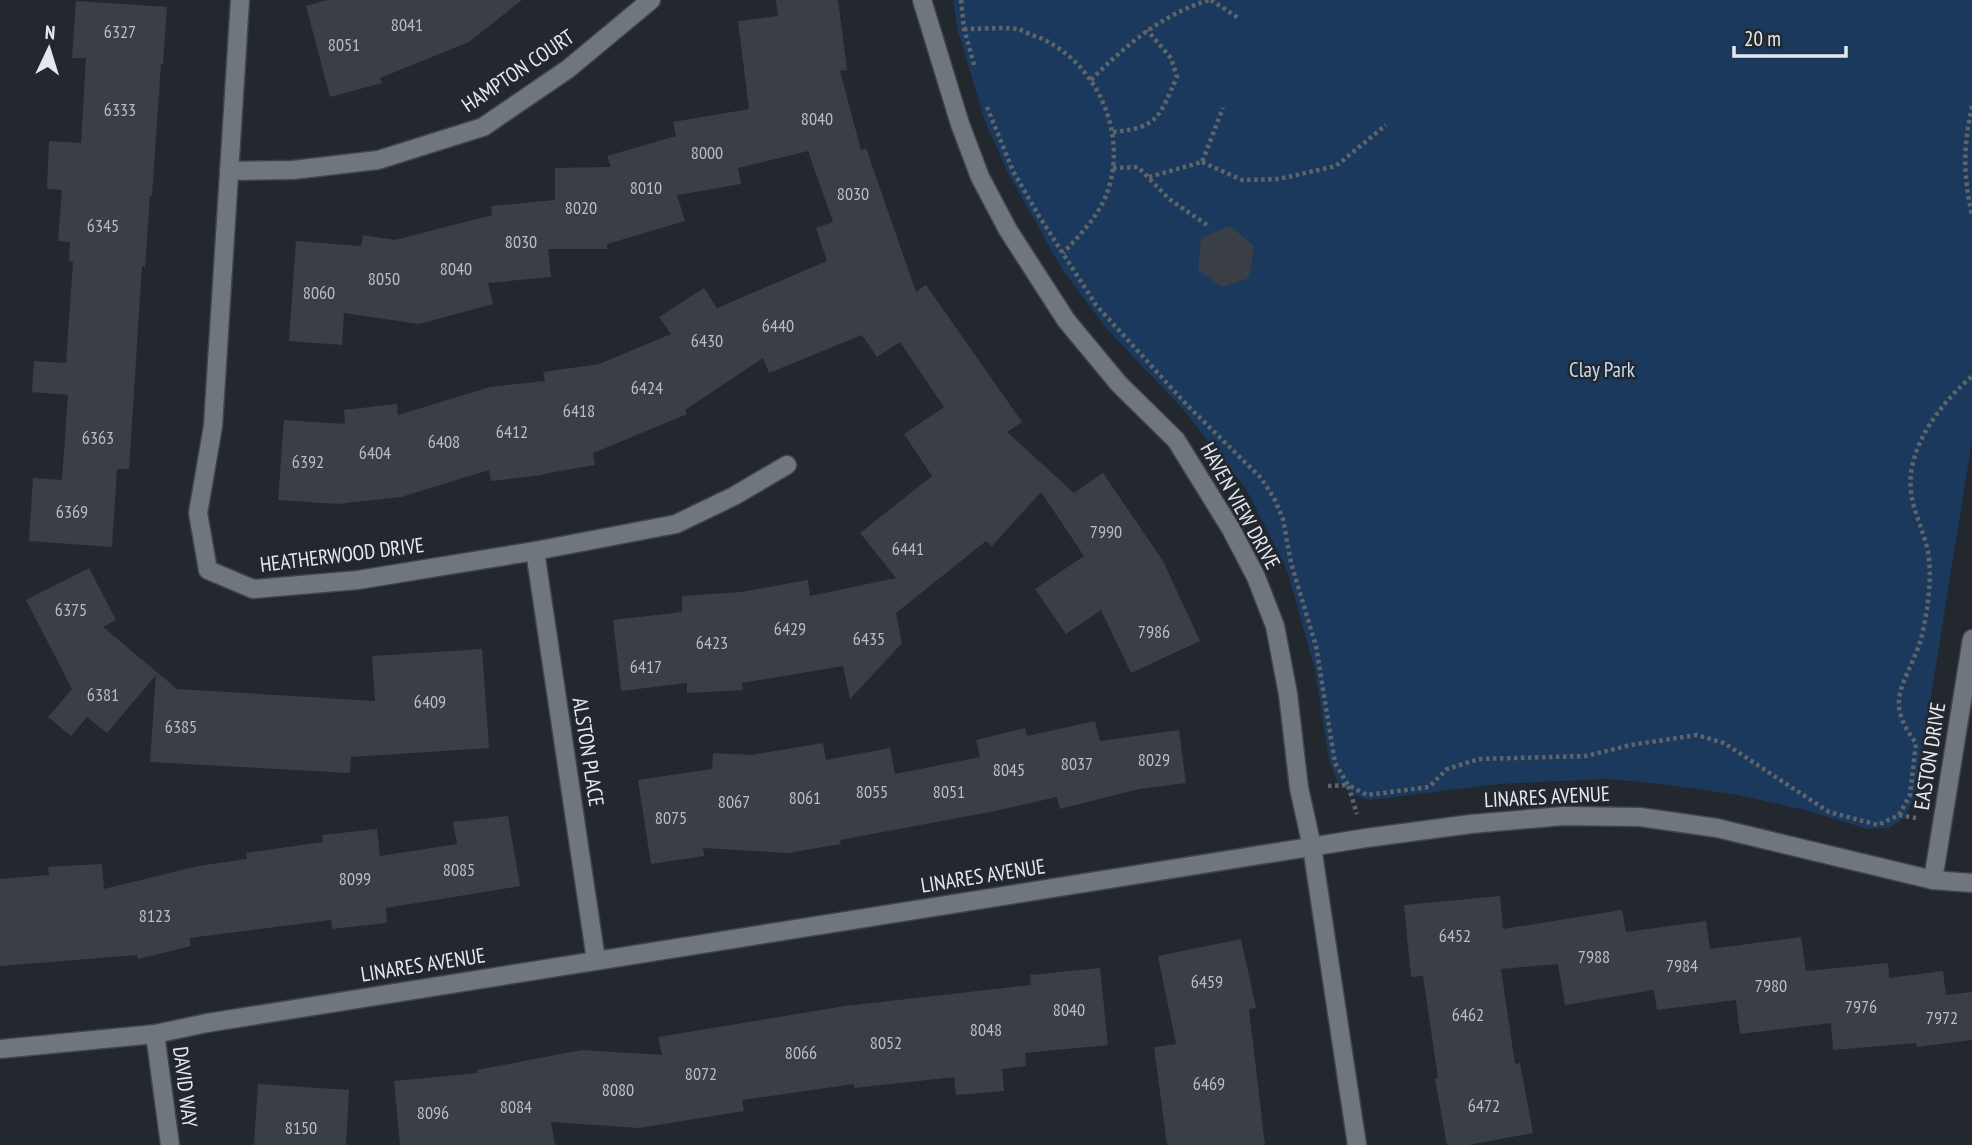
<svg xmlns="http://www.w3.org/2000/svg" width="1972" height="1145" font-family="'PT Sans Narrow',sans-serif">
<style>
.green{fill:#1a395d}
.building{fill:#3a3f46}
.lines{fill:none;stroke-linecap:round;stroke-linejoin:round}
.street-casing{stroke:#41454a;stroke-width:21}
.path{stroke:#5f6469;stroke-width:4.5;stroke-dasharray:3.5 3.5;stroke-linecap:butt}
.street{stroke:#70767d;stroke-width:18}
.labels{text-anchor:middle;stroke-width:5;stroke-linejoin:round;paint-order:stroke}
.number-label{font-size:18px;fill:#babec3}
.street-label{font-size:21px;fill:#e5e9ed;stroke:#23282e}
.park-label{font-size:21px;fill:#c5dbf6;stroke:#23282e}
</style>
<rect width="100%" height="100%" fill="#23282e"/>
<path class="green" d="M953,0H1972V440L1915,796L1905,817L1889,828L1868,829L1801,809L1738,795L1661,784L1607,779L1499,784L1369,800L1354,795L1338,783L1329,759L1315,670L1287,570L1246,489L1182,408L1106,328L1062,269L1008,173L985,121L958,31Z"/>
<g class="building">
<path d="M327,0H522L469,42L380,78L382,83L330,97L306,6Z"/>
<path d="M776,0H838L847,70L840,71L861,150L866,148L916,292L926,285L1022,422L1007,432L1074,493L1103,473L1163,561L1200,641L1131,673L1101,610L1066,634L1035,589L1084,556L1041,492L992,546L986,541L896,613L902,643L850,699L843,666L742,683L743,690L687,693V683L621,691L613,620L682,612V596L741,592L808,580L810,596L896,578L860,533L932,476L904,434L944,407L900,342L877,357L862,335L769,373L763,358L685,410L687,414L593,453L595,465L543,474V475L491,481L489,470L401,497L338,504L278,500L284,420L345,424L344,410L397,404L398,415L490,387L545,381L543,372L599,364L671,334L659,317L704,288L717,308L827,261L816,228L833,222L808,151L738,168L741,184L677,195L685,221L607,244V249H548L551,277L488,283L493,304L419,324L344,313L342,345L289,341L296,241L361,246L363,235L395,240L492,215L491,206L555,200V168L611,167L607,156L676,136L673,122L749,109L738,21L778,16Z"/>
<path d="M76,1L167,7L163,64H161L152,196H150L145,267L142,266L129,469H117L112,547L29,541L33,478L62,480L68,395L32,392L34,361L66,363L73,262L69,261L70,242L58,241L62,190L47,189L49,141L81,143L86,58H72Z"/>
<path d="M1230,226L1254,246L1249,278L1222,287L1198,270L1201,238Z"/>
<path d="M89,568L116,620L103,627L177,689L375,701L372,656L482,649L489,748L351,757L350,773L150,762L156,675L107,733L87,717L71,736L48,717L72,689L26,600Z"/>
<path d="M1095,721L1100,741L1179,730L1186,783L1139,789L1060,809L1057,797L995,811L840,840L841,844L788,853L703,848L704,856L651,864L638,780L712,769L713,753L752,755L823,743L826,760L890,748L895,774L980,757L976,740L1025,728L1027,736Z"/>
<path d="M508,816L520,886L386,908L387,923L332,929L331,920L189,938L191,946L138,959L137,955L0,966V879L49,875L48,867L102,864L104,889L198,866L247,859L246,853L323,842L322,835L377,829L380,856L457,844L453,822Z"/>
<path d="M1500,896L1503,929L1622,910L1626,932L1706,921L1710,949L1801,937L1806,971L1888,963L1889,978L1943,971L1946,995L1972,992V1040L1917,1047L1916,1043L1833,1050L1831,1023L1740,1034L1736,1000L1657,1010L1654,990L1565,1005L1558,964L1501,969L1515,1064L1520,1063L1533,1133L1468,1145H1447L1435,1079L1438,1078L1423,976L1411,977L1404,905Z"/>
<path d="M1241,939L1256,1008L1249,1009L1265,1145H1167L1154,1047L1176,1044L1158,956Z"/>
<path d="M1100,968L1108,1045L1025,1053L1026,1066L1002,1069L1004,1091L956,1095L954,1077L854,1088V1084L742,1100L744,1111L639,1128L551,1122L555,1145H400L394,1081L478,1073L477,1070L582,1050L662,1055L658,1037L845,1006L1031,985L1030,975Z"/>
<path d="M258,1084L349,1090L346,1145H254Z"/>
</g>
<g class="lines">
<defs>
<g id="street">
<path d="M240,0L213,426L198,513L208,570L253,589L358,580L535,551L676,524L734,496L787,465"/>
<path d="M922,0L960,124L980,177L1008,230L1066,320L1119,384L1176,440L1231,529L1256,577L1275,626L1288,694L1299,788L1312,847L1357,1145"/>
<path d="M229,171L293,170L378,160L483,127L568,69L651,0"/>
<path d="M535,551L596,960"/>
<path d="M1933,880L1972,639"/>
<path d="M155,1034L170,1145"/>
<path d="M0,1049L155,1034L207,1023L1366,838L1471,824L1563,816L1640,817L1717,828L1933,880L1972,883"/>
</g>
</defs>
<use href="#street" class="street-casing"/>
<g class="path">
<path d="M961,0L964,29L975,68"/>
<path d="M1211,0L1240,19"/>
<path d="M964,29C981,29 1001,27 1018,29C1024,31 1031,35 1038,37C1096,61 1129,133 1107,193C1098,217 1080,235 1063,253"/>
<path d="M1091,80C1126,45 1161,15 1209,0"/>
<path d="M1972,106C1963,149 1963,173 1972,215"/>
<path d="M987,107L1013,171L1039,216L1096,305L1186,404L1261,478L1274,498L1283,519L1291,563L1316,646L1335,763L1348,785L1367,795L1429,787L1447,769L1479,759L1586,756L1631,745L1697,735L1724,743L1829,812L1878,825L1899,815L1910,795L1916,743C1884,701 1904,687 1919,645C1923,634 1925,621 1927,609C1930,587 1932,562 1925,540C1918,517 1908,498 1911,473C1916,435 1944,401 1972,376"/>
<path d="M1113,132C1159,128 1159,116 1177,77L1171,58L1147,30"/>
<path d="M1202,162L1242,180L1279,179L1336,166L1386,125"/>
<path d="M1113,168L1138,167L1169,199L1210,227"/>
<path d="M1149,177L1202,162L1223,108"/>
<path d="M1328,786L1348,785L1357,814"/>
<path d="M1899,815L1916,818"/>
</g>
<use href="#street" class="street"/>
</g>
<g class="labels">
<g class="number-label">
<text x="407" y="31">8041</text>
<text x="120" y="38">6327</text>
<text x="344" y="51">8051</text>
<text x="120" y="116">6333</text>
<text x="817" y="125">8040</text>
<text x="707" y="159">8000</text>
<text x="646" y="194">8010</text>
<text x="853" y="200">8030</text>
<text x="581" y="214">8020</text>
<text x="103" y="232">6345</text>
<text x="521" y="248">8030</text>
<text x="456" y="275">8040</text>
<text x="384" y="285">8050</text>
<text x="319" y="299">8060</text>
<text x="778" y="332">6440</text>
<text x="707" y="347">6430</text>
<text x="647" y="394">6424</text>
<text x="579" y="417">6418</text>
<text x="512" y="438">6412</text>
<text x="98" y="444">6363</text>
<text x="444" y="448">6408</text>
<text x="375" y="459">6404</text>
<text x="308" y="468">6392</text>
<text x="72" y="518">6369</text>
<text x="1106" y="538">7990</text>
<text x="908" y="555">6441</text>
<text x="71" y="616">6375</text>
<text x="790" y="635">6429</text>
<text x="1154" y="638">7986</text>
<text x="869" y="645">6435</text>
<text x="712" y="649">6423</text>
<text x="646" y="673">6417</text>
<text x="103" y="701">6381</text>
<text x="430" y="708">6409</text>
<text x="181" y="733">6385</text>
<text x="1154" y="766">8029</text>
<text x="1077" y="770">8037</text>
<text x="1009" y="776">8045</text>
<text x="872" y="798">8055</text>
<text x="949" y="798">8051</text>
<text x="805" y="804">8061</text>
<text x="734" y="808">8067</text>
<text x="671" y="824">8075</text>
<text x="459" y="876">8085</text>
<text x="355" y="885">8099</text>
<text x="155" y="922">8123</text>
<text x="1455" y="942">6452</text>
<text x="1594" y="963">7988</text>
<text x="1682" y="972">7984</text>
<text x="1207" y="988">6459</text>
<text x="1771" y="992">7980</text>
<text x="1861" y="1013">7976</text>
<text x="1069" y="1016">8040</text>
<text x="1468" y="1021">6462</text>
<text x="1942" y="1024">7972</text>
<text x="986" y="1036">8048</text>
<text x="886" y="1049">8052</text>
<text x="801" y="1059">8066</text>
<text x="701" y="1080">8072</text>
<text x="1209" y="1090">6469</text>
<text x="618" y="1096">8080</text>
<text x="1484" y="1112">6472</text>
<text x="516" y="1113">8084</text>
<text x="433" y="1119">8096</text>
<text x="301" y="1134">8150</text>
</g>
<g class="street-label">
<text transform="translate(518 71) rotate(-34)" y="7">HAMPTON COURT</text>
<text transform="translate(1240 506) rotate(61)" y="7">HAVEN VIEW DRIVE</text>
<text transform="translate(342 555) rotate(-7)" y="7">HEATHERWOOD DRIVE</text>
<text transform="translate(588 752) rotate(81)" y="7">ALSTON PLACE</text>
<text transform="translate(1930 756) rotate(-81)" y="7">EASTON DRIVE</text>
<text transform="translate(1547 797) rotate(-3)" y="7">LINARES AVENUE</text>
<text transform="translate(983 876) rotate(-9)" y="7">LINARES AVENUE</text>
<text transform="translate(423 965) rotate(-9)" y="7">LINARES AVENUE</text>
<text transform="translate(185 1087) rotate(83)" y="7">DAVID WAY</text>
</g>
<g class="park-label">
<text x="1602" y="377">Clay Park</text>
</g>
</g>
<g transform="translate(49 49) rotate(4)" stroke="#23282e" stroke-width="5" paint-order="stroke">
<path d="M0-5L12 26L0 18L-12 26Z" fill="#e5e9ed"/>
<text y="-10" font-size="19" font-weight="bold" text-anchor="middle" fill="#e5e9ed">N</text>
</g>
<path d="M1734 46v10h112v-10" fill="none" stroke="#e5e9ed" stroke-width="3.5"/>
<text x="1744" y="46" font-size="21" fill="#e5e9ed" stroke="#23282e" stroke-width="5" paint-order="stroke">20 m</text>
</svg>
